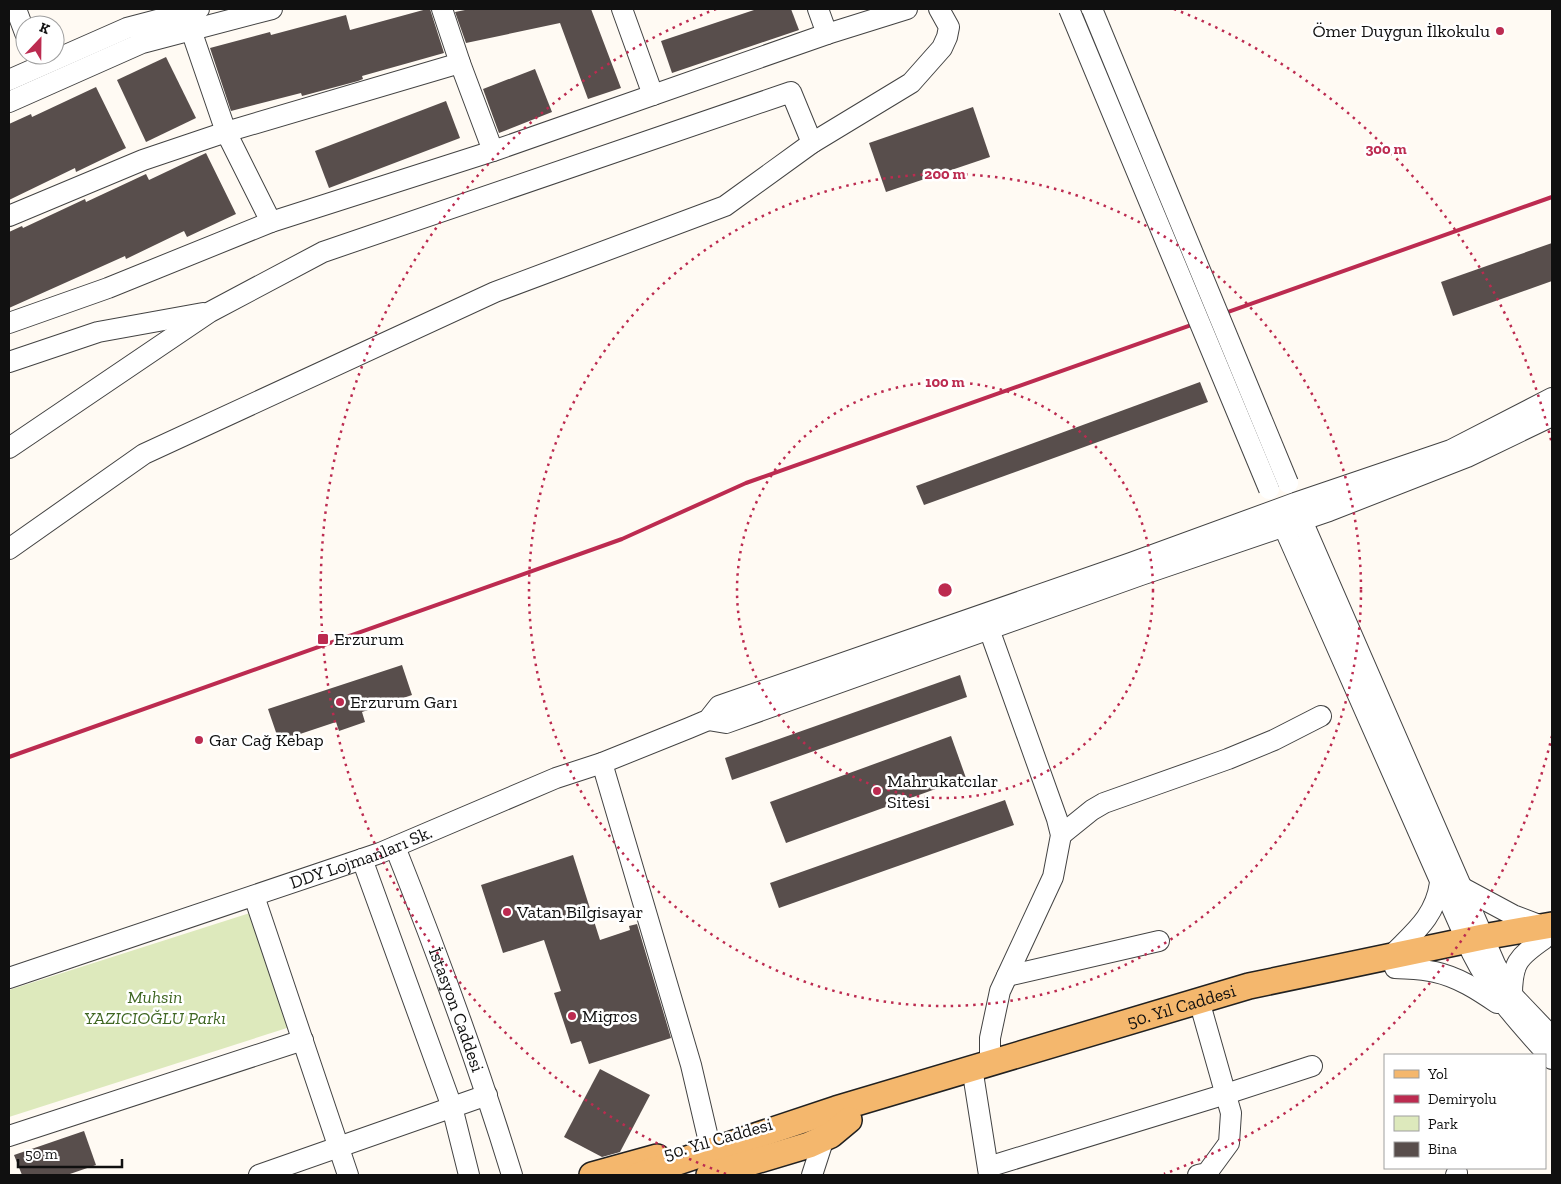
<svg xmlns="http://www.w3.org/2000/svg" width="1561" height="1184" font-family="'Zilla Slab',serif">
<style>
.green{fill:#dde9bc}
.building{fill:#584e4c}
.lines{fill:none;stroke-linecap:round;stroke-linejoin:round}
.minor-casing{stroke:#434343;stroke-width:22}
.major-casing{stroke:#212121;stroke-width:28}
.minor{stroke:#fff;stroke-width:20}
.major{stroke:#f4b76d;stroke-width:25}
.rail{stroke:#bc2b50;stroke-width:4}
.minor-bridge-casing{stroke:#434343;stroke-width:22;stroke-linecap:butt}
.minor-bridge{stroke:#fff;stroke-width:20}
.ring{fill:none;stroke:#bc2b50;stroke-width:2.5;stroke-dasharray:2.5 5}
.poi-dot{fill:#bc2b50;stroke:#fff;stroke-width:2}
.labels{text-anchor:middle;stroke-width:5;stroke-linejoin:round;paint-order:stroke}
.poi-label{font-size:18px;fill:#101010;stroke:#fff;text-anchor:start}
.street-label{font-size:18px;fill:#101010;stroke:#fff}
.park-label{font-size:18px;font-style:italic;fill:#3e6621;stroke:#fff}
.centre{fill:#bc2b50;stroke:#fff;stroke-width:2.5}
.ring-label{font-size:15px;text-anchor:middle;font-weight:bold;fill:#bc2b50;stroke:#fff;stroke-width:5;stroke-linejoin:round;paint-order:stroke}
</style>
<rect width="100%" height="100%" fill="#fffaf3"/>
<path class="green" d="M253,912L290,1027L9,1117V990Z"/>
<g class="building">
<path d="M427,9H430L444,53L362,76L363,79L358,81L302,96L301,93L231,111L210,48L270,32L271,35L346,15L350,30Z"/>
<path d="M470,9H591L621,88L588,99L560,23L466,43L455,12Z"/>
<path d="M757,9H791L799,30L672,73L661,41Z"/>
<path d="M166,57L196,118L146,142L117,80Z"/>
<path d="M535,69L552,112L499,133L483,89Z"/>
<path d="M96,87L126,148L76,172L75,168L9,200V124L31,114L32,117Z"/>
<path d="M446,101L460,138L329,188L315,151Z"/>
<path d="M973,107L990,157L886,192L869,143Z"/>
<path d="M206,153L236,214L187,237L184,231L126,259L125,256L9,308V232L22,226L23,228L85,199L86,202L146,174L149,180Z"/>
<path d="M1552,243V281L1453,316L1441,282Z"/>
<path d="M1200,382L1208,402L924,505L916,486Z"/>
<path d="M402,665L412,695L362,712L365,722L339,731L336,722L279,741L268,709Z"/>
<path d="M960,675L967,697L732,780L725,758Z"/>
<path d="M951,736L966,778L786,843L770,802Z"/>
<path d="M1005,800L1014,825L779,908L770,883Z"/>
<path d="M573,855L600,940L630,930L629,926L637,924L671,1038L589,1064L581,1041L571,1044L554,993L561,991L544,940L503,953L481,885Z"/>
<path d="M600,1069L650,1095L620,1152L602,1157L564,1137Z"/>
<path d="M84,1131L96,1165L67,1175H22L14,1155Z"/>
</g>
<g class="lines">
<defs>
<g id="minor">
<path d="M16,9L25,33"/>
<path d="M442,9L460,63L493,151"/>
<path d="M622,9L653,95"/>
<path d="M191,30L226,132L271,222"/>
<path d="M827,34L907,9"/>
<path d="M9,80L127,28L199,9"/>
<path d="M9,102L142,43L272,9"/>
<path d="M9,216L143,160L226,132L460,63"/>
<path d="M9,323L108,288L271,222L493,151L827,34L818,9"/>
<path d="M9,362L98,332L203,313"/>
<path d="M9,448L210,312L323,252L791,92L812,143"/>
<path d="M1297,509L1495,964L1512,995L1552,1037"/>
<path d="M1278,514L1472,953C1493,995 1521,1025 1552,1059"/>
<path d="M9,549L144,454L495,292L725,206L812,143L911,83L942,48L947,37L949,27L939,9"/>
<path d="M989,629L1057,819L1061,835L1053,877L1000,991L990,1038V1064"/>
<path d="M708,720L726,723L1141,575L1329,511L1467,457L1552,416"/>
<path d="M602,763L691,1065L709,1142"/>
<path d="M1061,835L1092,810L1104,803L1228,759L1274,740L1321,716"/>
<path id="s1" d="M395,847C438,955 478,1064 512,1175"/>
<path d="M362,859L452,1107L469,1175"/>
<path d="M1461,887L1513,915L1542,926"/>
<path d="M254,896L348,1175"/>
<path d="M1390,957C1413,933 1435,918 1440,883"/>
<path d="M1395,968C1408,969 1422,969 1435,972C1458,977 1478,990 1497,1003"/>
<path d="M1007,976L1159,941"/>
<path id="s2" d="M9,978L380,853L556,778L602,763L689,728L708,720L719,706L1131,563L1295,503L1451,450L1552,398"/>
<path d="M1512,995C1512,963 1518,957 1544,939"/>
<path d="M974,1080L989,1175"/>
<path d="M9,1136L303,1040"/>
<path d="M988,1167L1226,1094L1312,1066"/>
<path d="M259,1175L487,1095"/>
<path d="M812,1175L824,1138"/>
<path d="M1198,1175L1207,1173L1229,1143L1231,1113L1202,1011"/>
<path d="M1456,1175L1457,1173"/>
</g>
<g id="major">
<path d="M592,1175L657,1157"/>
<path id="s3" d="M639,1175L836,1109L1249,986L1483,937L1552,925"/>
<path d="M709,1175L809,1145L831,1135L849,1120"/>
</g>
</defs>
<use href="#minor" class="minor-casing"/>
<use href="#major" class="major-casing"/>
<use href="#minor" class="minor"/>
<use href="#major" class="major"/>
<path class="rail" d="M9,757L622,539L746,483L1552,197"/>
<defs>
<g id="minor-bridge">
<path d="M1069,9L1269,489"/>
<path d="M1092,9L1288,483"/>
</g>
</defs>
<use href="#minor-bridge" class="minor-bridge-casing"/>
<use href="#minor-bridge" class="minor-bridge"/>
</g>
<g class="ring">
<circle cx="945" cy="590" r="208"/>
<circle cx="945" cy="590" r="416"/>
<path d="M1552 736A624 624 0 0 1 1164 1174M726 1174A624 624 0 0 1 716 9M1174 9A624 624 0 0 1 1552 444"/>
</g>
<g class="poi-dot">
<circle cx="1500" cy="31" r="5"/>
<rect x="317" y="633" width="12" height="12" rx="2.5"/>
<circle cx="340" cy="702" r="5"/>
<circle cx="199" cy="740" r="5"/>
<circle cx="877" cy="791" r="5"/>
<circle cx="507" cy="912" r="5"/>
<circle cx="572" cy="1016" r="5"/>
</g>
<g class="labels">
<g class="poi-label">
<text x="1490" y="37" text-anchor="end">Ömer Duygun İlkokulu</text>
<text x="334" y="645">Erzurum</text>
<text x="350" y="708">Erzurum Garı</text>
<text x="209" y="746">Gar Cağ Kebap</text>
<text x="887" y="787">Mahrukatcılar<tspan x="887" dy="21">Sitesi</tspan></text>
<text x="517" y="918">Vatan Bilgisayar</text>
<text x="582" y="1022">Migros</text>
</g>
<g class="street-label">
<text dy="6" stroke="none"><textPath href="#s2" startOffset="372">DDY Lojmanları Sk.</textPath></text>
<text dy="6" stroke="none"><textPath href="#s3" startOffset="568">50. Yıl Caddesi</textPath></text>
<text dy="6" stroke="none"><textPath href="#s1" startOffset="174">İstasyon Caddesi</textPath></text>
<text transform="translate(718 1139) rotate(-16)" y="6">50. Yıl Caddesi</text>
</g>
<g class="park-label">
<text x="155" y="1003">Muhsin<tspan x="155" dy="21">YAZICIOĞLU Parkı</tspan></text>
</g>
</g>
<circle cx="945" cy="590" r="8" class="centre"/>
<g class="ring-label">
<text x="1386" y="154">300 m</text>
<text x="945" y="179">200 m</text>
<text x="945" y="387">100 m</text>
</g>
<rect width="1561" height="1184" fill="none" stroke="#101010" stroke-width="20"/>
<rect x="1384" y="1054" width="162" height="115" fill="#ffffff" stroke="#9f9f9f"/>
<rect x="1394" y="1070" width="25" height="8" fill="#f4b76d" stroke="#9f9f9f"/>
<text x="1428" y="1079" font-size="15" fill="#101010">Yol</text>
<rect x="1394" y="1095" width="25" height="8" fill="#bc2b50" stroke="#9f9f9f"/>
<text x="1428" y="1104" font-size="15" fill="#101010">Demiryolu</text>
<rect x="1394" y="1116" width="25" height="15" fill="#dde9bc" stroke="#9f9f9f"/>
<text x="1428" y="1129" font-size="15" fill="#101010">Park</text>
<rect x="1394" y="1142" width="25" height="15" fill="#584e4c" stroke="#9f9f9f"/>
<text x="1428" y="1154" font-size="15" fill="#101010">Bina</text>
<g transform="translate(40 40) rotate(22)"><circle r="24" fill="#ffffff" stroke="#9f9f9f"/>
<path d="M0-4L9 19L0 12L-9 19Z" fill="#bc2b50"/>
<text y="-8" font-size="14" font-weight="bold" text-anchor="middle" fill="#101010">K</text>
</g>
<path d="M18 1159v8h104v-8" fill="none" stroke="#101010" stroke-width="2.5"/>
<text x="25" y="1159" font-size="15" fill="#101010" stroke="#ffffff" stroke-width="4" paint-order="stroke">50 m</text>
</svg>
